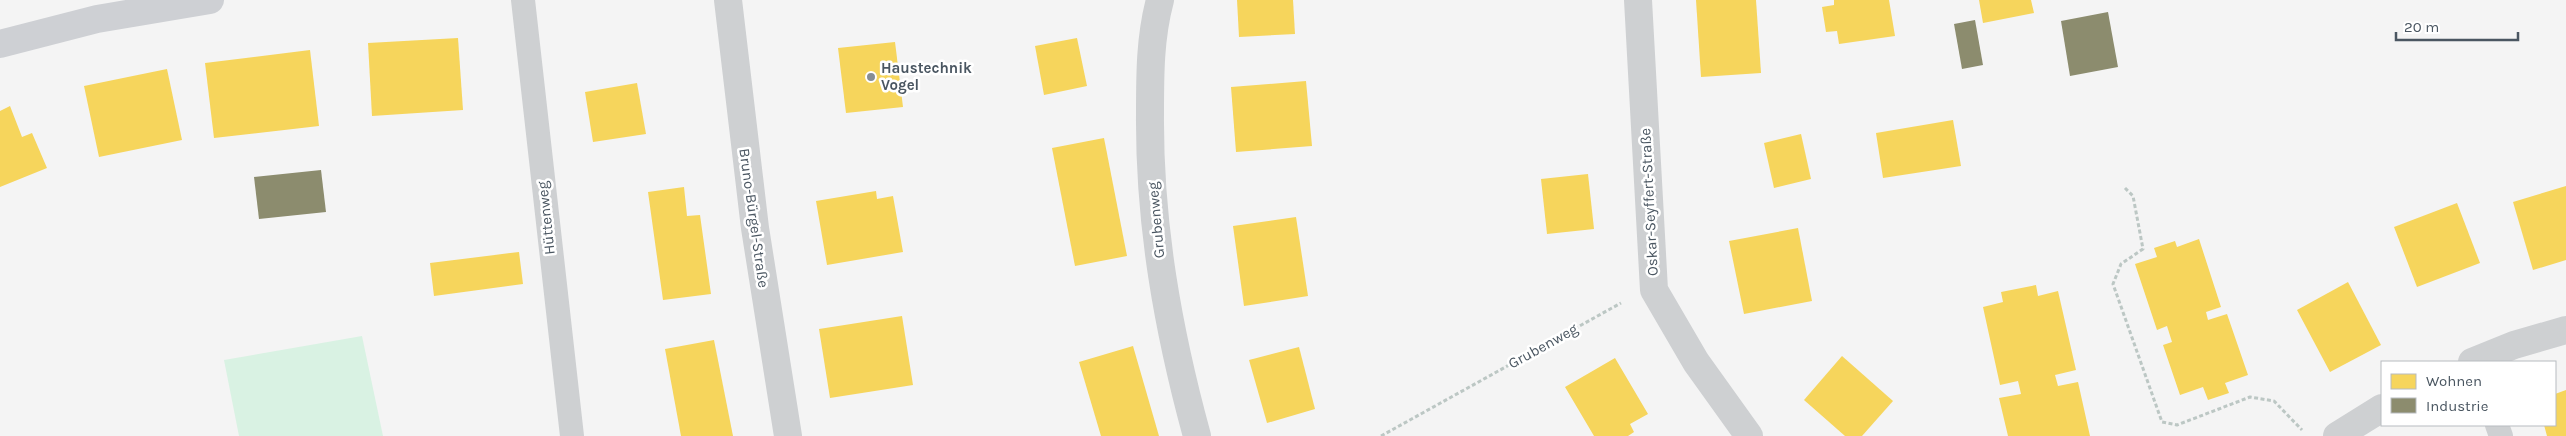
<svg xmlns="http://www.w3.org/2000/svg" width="2566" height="436" font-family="Karla,sans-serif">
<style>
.green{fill:#d9f2e3}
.homes{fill:#f6d55c}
.industry{fill:#8c8c6e}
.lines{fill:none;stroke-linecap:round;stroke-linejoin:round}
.path{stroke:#bcc7c4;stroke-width:3;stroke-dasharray:4 2.5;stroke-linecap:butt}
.lane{stroke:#ced0d2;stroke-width:24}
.street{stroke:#ced0d2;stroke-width:28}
.secondary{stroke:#ced0d4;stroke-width:28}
.poi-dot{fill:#868d94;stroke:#fff;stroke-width:2}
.labels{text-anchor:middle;stroke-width:5;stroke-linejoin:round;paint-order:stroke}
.poi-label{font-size:15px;font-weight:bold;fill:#4a5661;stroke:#fff;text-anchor:start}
.street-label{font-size:15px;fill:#4a5661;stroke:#fff}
</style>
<rect width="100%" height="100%" fill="#f4f4f4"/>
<path class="green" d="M362,336L383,436H239L224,360Z"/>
<g class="homes">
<path d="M1237,0H1293L1295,34L1239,37Z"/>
<path d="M1696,0H1756L1761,73L1701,77Z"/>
<path d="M1834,0H1889L1895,36L1839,44L1837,31L1826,32L1822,7L1834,5Z"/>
<path d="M1979,0H2031L2034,13L1983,23Z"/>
<path d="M458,38L463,110L372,116L368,43Z"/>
<path d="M1077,38L1087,86L1044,95L1035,46Z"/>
<path d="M895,42L903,107L846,113L838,48Z"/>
<path d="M310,50L319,126L214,138L205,63Z"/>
<path d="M167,69L182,140L99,157L84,86Z"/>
<path d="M1306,81L1312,146L1236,152L1231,87Z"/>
<path d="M637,83L646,134L593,142L585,92Z"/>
<path d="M10,106L22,137L32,133L47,168L0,187V111Z"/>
<path d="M1953,120L1961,166L1883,178L1876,133Z"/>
<path d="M1801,134L1811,179L1774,188L1764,143Z"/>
<path d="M1104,138L1127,256L1075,266L1052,148Z"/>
<path d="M1588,174L1594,229L1547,234L1541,179Z"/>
<path d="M2566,186V260L2533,270L2513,202Z"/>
<path d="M684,187L687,216L700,215L711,294L663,300L648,192Z"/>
<path d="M876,191L877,199L893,196L903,252L827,265L816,201Z"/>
<path d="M2457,203L2480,263L2417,287L2394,227Z"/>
<path d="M1296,217L1308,296L1244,306L1233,226Z"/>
<path d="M1798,228L1812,301L1744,314L1729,241Z"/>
<path d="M2199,239L2221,307L2206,312L2208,320L2227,314L2248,375L2225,383L2229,393L2208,400L2203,387L2180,395L2163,345L2172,342L2167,326L2157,330L2135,264L2157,257L2154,248L2175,241L2177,247Z"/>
<path d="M519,252L523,284L434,296L430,263Z"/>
<path d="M2348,282L2381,345L2330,372L2297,310Z"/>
<path d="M2036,285L2038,296L2058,291L2076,370L2055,375L2058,386L2078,382L2090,436H2008L1999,398L2021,394L2018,381L2000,385L1983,307L2003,302L2001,292Z"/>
<path d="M902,316L913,385L830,398L819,329Z"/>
<path d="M714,340L733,436H681L665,349Z"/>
<path d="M1133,346L1159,436H1101L1079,362Z"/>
<path d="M1299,347L1315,409L1267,423L1249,360Z"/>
<path d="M1842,356L1893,401L1862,436H1845L1804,400Z"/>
<path d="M1615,358L1648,414L1630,424L1634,432L1628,436H1594L1565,387Z"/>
<path d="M2566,390V436H2547L2544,425H2555V394Z"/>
</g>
<g class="industry">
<path d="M2108,12L2118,67L2070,76L2061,21Z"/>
<path d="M1975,20L1983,65L1962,69L1954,24Z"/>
<path d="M321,170L326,212L259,219L254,177Z"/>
</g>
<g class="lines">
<g class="path">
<path d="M2125,188L2133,196L2143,249L2121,264L2113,284L2162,422L2177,425L2250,397L2274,401L2302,430"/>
<path d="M1381,436L1621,303"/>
</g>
<g class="lane">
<path d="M523,0L572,436"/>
<path d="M2497,425L2501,436"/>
</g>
<g class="street">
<path d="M728,0L755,228L788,436"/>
<path d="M1160,0C1150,37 1150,75 1150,113C1149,224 1168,330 1197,436"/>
<path d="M1638,0L1654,290L1696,362L1749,436"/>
<path d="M2472,362L2514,345L2566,330"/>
<path d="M2337,436L2382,408"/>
</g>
<path class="secondary" d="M0,44L97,19L210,0"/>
</g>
<circle class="poi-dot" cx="871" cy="77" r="5"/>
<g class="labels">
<g class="poi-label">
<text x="881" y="73">Haustechnik<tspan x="881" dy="17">Vogel</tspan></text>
</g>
<g class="street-label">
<text transform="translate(1649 202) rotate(-93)" y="5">Oskar-Seyffert-Straße</text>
<text transform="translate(546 218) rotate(-96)" y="5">Hüttenweg</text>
<text transform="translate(754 218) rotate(82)" y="5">Bruno-Bürgel-Straße</text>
<text transform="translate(1156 220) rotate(-95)" y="5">Grubenweg</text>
<text transform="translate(1543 346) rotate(-29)" y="5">Grubenweg</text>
</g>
</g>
<rect x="2381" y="361" width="175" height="65" fill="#ffffff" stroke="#b7bbc0"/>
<rect x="2391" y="374" width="25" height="15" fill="#f6d55c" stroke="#b7bbc0"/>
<text x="2426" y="386" font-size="15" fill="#4a5661">Wohnen</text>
<rect x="2391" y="398" width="25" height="15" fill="#8c8c6e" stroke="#b7bbc0"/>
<text x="2426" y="411" font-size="15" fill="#4a5661">Industrie</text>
<path d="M2396 32v8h122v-8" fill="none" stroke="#4a5661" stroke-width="2.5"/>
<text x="2404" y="32" font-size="15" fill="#4a5661" stroke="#ffffff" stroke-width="4" paint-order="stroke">20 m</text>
</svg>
